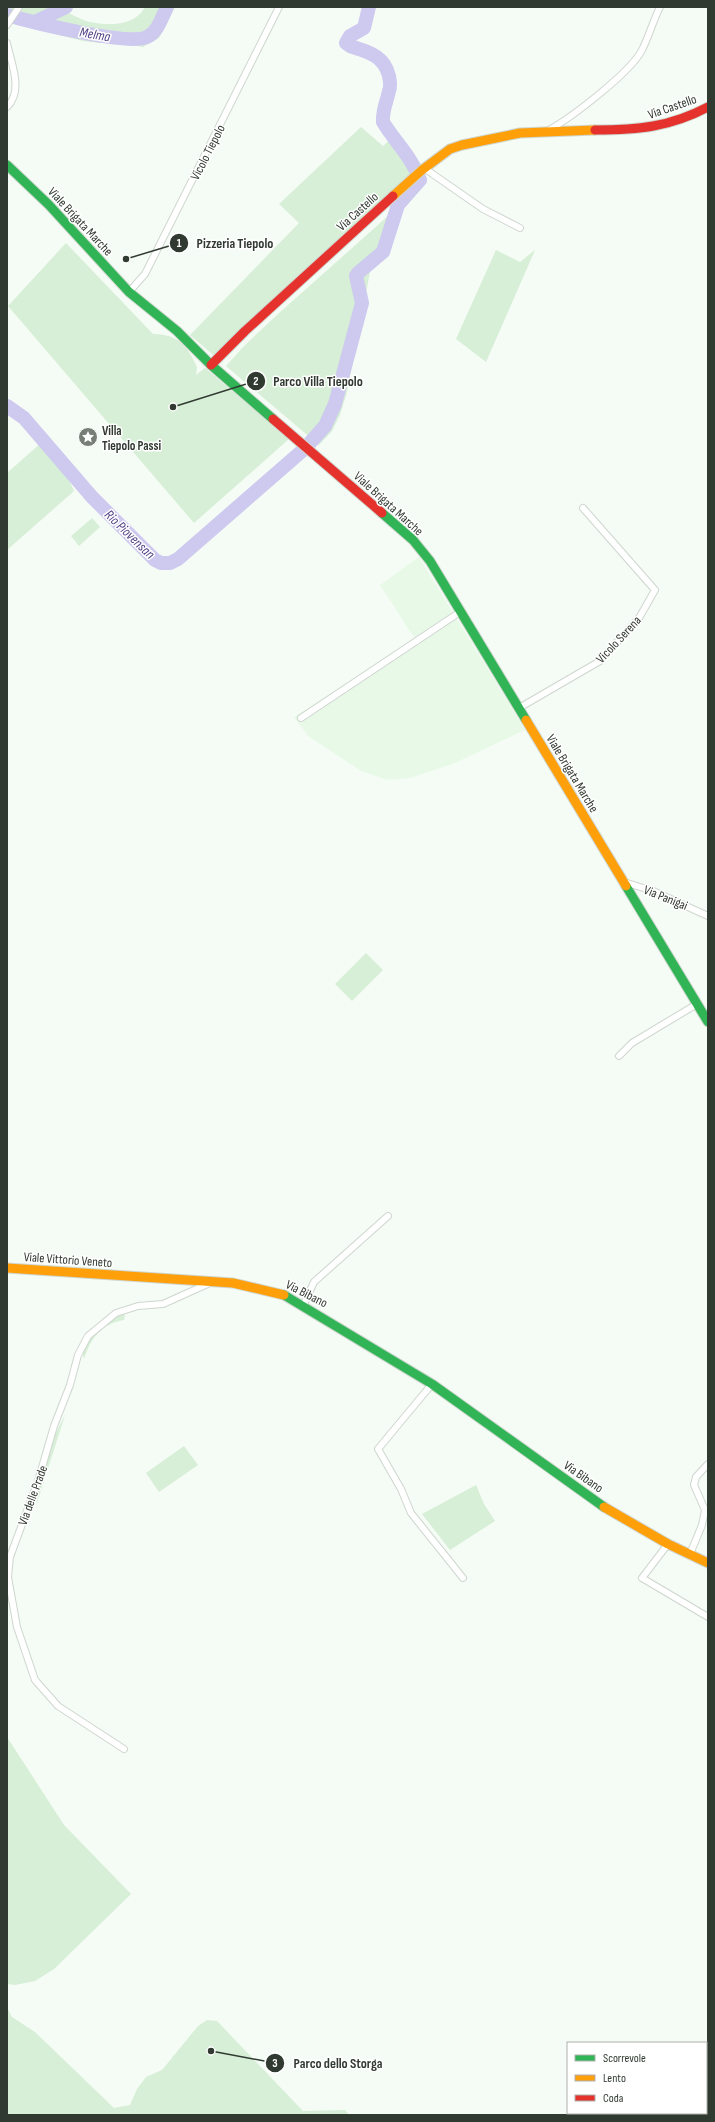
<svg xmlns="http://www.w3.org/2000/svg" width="715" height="2122" font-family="'Sofia Sans Condensed',sans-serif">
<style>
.built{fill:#e8fae7}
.green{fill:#d7eed7}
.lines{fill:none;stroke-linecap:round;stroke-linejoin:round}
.river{stroke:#cdc9ef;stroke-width:14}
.street-casing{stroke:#cfd6cf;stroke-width:8}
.fast-casing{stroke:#cfd6cf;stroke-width:11}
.slow-casing{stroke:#cfd6cf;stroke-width:11}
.jam-casing{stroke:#cfd6cf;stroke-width:11}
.street{stroke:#fefffe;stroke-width:6}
.fast{stroke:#30b455;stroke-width:9}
.slow{stroke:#ff9f0a;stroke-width:9}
.jam{stroke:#e5322d;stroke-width:9}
.labels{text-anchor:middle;stroke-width:3;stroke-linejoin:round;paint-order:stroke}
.street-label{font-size:13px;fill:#313a31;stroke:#fff}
.poi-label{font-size:13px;font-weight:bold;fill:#313a31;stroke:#fff;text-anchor:start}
.water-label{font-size:14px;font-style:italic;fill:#504185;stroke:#fff}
.leader{fill:none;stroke:#313a31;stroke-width:1.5}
.callout-dot{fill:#313a31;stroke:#fff;stroke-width:1.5}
.mark-label{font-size:12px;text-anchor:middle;font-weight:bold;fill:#fff}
.callout-label{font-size:14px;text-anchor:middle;font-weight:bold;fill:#313a31;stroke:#fff;stroke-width:3;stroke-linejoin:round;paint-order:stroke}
</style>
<rect width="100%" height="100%" fill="#f5fcf5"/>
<path class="built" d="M419,557L525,730L453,764L410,778L387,780L361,771L308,736L294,717L415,639L380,585Z"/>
<g class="green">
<path d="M7,7C25,7 42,6 59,10C70,12 82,21 90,22C109,26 135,26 145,7H175L159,38L143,47L111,41L99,43L83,41L7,22Z"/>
<path d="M361,127L383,146L397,133L424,168L218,359L190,335L299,223L279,204Z"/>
<path d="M425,183L403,210L370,272L347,392L340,415L332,431L319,445L226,366L244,346L278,314Z"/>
<path d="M66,243L153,334C177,334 187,345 197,367L196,375L205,368L289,439L194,523L8,306Z"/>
<path d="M496,250L520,262L535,250L486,362L456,339Z"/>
<path d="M41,443L68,477L74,491L7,550V473Z"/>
<path d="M92,518L100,527L79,546L71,536Z"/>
<path d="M366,953L383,970L352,1001L335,984Z"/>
<path d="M119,1313L125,1315L124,1320C101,1324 91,1338 84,1359L81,1349L100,1325Z"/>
<path d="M65,1415L37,1503L33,1502L46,1452Z"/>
<path d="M184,1446L198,1465L159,1492L146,1473Z"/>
<path d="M476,1485L484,1504L495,1521L450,1550L422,1514Z"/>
<path d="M7,1737L64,1825L131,1894L54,1969L35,1981L15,1985L7,1984Z"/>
<path d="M7,2007L12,2017L35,2032L114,2108L130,2105L137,2089L146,2077L162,2070L198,2026L207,2020L217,2021L303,2111L345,2110L349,2115H7Z"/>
</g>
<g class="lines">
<g class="river">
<path d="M7,15C31,22 128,46 147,37C158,32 162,17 167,7"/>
<path d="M35,22L66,7"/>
<path d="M7,406L24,418L92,497L155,560L161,563H170L178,559L302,451"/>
<path d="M308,445L325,426L335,404L362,303L356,276L358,273L383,252L398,205L420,180C412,157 395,142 383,122C382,111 387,101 389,91C391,87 390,81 389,76C384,55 368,52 350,46L346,43L350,36L364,28L369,7"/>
<path d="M706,2106L708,2107"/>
<path d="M590,2115L591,2113"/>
</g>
<defs>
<g id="street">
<path d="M7,25L19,7"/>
<path d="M7,43C11,63 24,91 7,107"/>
<path d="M549,130C572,117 630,73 642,50C649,36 653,21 660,7"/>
<path d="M424,168L483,209L520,228"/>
<path d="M129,292L145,274L279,7"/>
<path d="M519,708L600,661L639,618L655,590L583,508"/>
<path d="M301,718L460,612"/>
<path d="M624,882L653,891L708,916"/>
<path d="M619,1056L632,1043L697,1004"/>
<path d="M304,1304L314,1282L388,1216"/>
<path d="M432,1384L378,1449L401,1489L411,1513L463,1578"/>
<path d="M668,1544L642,1578L708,1617"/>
<path d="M690,1554L702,1525L705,1510L694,1485L696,1477L708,1464"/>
<path d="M124,1749L58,1706L35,1680L17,1627L8,1577L10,1557L38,1481L54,1426L70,1385L78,1355L88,1336L116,1313L138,1306L163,1304L212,1282"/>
</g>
<g id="fast">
<path d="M7,165L49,205L129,292L177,331L211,365L273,419"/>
<path d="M382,513L413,540L430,561L526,720"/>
<path d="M626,886L708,1022"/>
<path d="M284,1295L432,1384L604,1507"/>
</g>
<g id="slow">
<path d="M393,196L422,170L450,149L462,145L520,133L595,130"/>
<path d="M526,720L626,886"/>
<path d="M7,1268L233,1283L284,1295"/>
<path d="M604,1507L668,1544L708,1563"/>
</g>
<g id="jam">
<path d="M595,130C638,130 670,127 708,107"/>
<path d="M211,365L245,331L393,196"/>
<path d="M273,419L382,513"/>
</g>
</defs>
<use href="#street" class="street-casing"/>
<use href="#fast" class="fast-casing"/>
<use href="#slow" class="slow-casing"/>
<use href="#jam" class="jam-casing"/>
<use href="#street" class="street"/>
<use href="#fast" class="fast"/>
<use href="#slow" class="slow"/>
<use href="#jam" class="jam"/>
</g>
<defs>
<symbol id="sight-disc" viewBox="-11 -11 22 22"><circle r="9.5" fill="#767e76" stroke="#fff"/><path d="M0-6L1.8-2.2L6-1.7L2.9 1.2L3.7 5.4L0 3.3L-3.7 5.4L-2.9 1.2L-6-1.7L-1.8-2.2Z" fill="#fff"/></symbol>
</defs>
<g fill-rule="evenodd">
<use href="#sight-disc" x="77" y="426" width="22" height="22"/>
</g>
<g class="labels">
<g class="street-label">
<text transform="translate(672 106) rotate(-19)" y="5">Via Castello</text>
<text transform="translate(207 152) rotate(-63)" y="5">Vicolo Tiepolo</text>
<text transform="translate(357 211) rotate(-42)" y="5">Via Castello</text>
<text transform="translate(81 221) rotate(47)" y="5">Viale Brigata Marche</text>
<text transform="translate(389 503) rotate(42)" y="5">Viale Brigata Marche</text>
<text transform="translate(618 639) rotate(-47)" y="5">Vicolo Serena</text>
<text transform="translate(573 773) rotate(59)" y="5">Viale Brigata Marche</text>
<text transform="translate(666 897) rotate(22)" y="5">Via Panigai</text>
<text transform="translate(68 1259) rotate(4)" y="5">Viale Vittorio Veneto</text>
<text transform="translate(307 1293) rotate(27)" y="5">Via Bibano</text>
<text transform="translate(584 1476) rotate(35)" y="5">Via Bibano</text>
<text transform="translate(32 1495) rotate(-70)" y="5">Via delle Prade</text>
</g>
<g class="poi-label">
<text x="102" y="435">Villa<tspan x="102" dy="15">Tiepolo Passi</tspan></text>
</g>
<g class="water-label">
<text transform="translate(95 34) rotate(10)" y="5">Melma</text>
<text transform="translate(130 534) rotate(44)" y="5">Rio Piovensan</text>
</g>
</g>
<path class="leader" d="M126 259L179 243M173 407L256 381M211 2051L275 2063"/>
<g class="callout-dot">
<circle cx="126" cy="259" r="4"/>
<circle cx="173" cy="407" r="4"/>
<circle cx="211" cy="2051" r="4"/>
<circle cx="179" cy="243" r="10"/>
<circle cx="256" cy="381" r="10"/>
<circle cx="275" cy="2063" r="10"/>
</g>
<g class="mark-label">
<text x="179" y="247">1</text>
<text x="256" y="385">2</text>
<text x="275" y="2067">3</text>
</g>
<g class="callout-label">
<text x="235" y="248">Pizzeria Tiepolo</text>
<text x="318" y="386">Parco Villa Tiepolo</text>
<text x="338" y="2068">Parco dello Storga</text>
</g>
<rect width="715" height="2122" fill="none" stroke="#313a31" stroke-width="16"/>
<rect x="567" y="2042" width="140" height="72" fill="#ffffff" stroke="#adb0ad"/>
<rect x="575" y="2055" width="20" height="6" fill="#30b455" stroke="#adb0ad"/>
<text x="603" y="2062" font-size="12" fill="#313a31">Scorrevole</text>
<rect x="575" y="2075" width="20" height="6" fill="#ff9f0a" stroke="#adb0ad"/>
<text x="603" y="2082" font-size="12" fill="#313a31">Lento</text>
<rect x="575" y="2095" width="20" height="6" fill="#e5322d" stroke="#adb0ad"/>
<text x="603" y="2102" font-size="12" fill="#313a31">Coda</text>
</svg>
